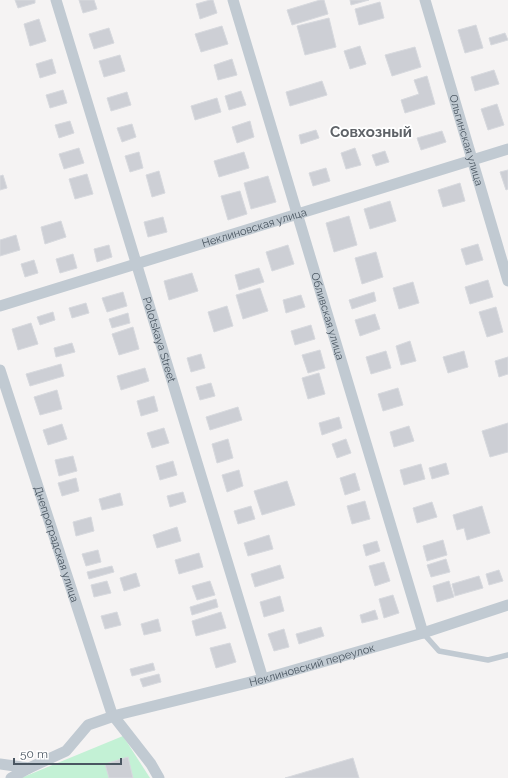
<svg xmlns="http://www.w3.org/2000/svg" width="508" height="778" font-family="Raleway,sans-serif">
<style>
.green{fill:#c3f1d5}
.building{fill:#cdcfd5;stroke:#d7d9de}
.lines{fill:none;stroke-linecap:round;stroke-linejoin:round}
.service{stroke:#c1cad2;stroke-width:5.5}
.minor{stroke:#c1cad2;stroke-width:11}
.labels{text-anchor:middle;stroke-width:3.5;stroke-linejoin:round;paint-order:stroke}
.street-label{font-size:11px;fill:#4a5661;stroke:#fff}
.district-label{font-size:15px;font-weight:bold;fill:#5f6368;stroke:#fff}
</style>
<rect width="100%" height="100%" fill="#f5f3f3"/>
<path class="green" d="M123,736L150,778H21Z"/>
<g class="building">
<path d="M15,0H35V3L18,8Z"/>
<path d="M79,0H94L97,9L83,13Z"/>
<path d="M210,0H213L217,13L200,19L196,4Z"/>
<path d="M320,0H324L328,14L292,25L287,10Z"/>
<path d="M350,0H369L351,5Z"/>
<path d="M380,2L384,18L359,25L355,9Z"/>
<path d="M329,18L336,47L305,55L297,26Z"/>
<path d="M39,19L46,41L30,46L24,24Z"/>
<path d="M476,25L483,48L465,53L458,30Z"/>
<path d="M222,26L228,44L201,52L195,34Z"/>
<path d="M109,28L114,43L94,49L89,34Z"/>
<path d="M505,33L508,40L491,45L489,38Z"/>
<path d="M360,46L366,64L350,69L344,51Z"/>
<path d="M415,47L421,67L392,76L385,55Z"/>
<path d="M120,55L125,71L104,77L99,61Z"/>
<path d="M52,59L56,73L40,78L36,64Z"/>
<path d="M232,59L237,75L218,80L214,65Z"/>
<path d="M494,70L499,84L475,91L471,77Z"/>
<path d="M427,76L435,104L405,113L401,100L419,94L414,80Z"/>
<path d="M322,81L327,95L290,106L286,92Z"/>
<path d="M63,90L67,103L50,108L46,95Z"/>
<path d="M241,91L246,105L229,110L225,96Z"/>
<path d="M127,92L131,105L111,111L107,98Z"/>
<path d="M217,98L221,112L195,120L191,106Z"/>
<path d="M497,104L504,125L488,130L481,109Z"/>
<path d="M70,121L74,133L59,138L55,125Z"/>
<path d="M250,121L254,137L237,143L232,127Z"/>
<path d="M132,124L136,137L122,142L117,128Z"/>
<path d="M316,130L319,138L301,144L299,135Z"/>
<path d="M442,131L446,142L421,150L417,138Z"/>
<path d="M79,148L84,163L64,169L59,154Z"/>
<path d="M355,148L361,165L346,169L341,153Z"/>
<path d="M385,151L389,162L376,166L372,155Z"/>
<path d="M139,152L143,168L130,172L125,156Z"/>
<path d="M244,152L249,168L219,177L214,161Z"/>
<path d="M326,168L330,181L313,186L309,173Z"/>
<path d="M508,170V189L506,190L500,172Z"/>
<path d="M159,171L165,193L152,197L146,175Z"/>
<path d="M87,174L93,194L75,199L69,179Z"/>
<path d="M3,175L7,188L0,190V176Z"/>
<path d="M268,176L276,202L251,209L244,183Z"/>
<path d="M460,183L465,201L443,207L438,190Z"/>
<path d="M240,191L247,214L228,220L221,196Z"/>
<path d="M390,201L396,221L370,229L364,209Z"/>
<path d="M349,216L357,245L334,252L326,223Z"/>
<path d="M163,217L167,232L148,237L144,222Z"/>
<path d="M61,221L66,237L45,244L41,227Z"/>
<path d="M16,235L20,250L0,256V240Z"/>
<path d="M478,244L483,260L466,265L461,249Z"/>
<path d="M109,245L112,257L97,262L94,249Z"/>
<path d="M288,245L294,264L272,271L266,252Z"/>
<path d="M376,252L383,277L362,284L355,258Z"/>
<path d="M73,254L77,268L60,273L56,259Z"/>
<path d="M34,260L38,273L25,277L21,264Z"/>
<path d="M259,268L264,282L239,290L235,275Z"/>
<path d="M192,273L198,291L169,300L164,281Z"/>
<path d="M488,280L493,297L470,304L465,287Z"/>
<path d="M413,282L419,303L399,309L393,288Z"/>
<path d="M260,288L268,311L243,319L236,295Z"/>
<path d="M123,292L127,306L107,312L102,298Z"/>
<path d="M374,292L376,301L352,309L349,300Z"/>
<path d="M301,295L305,307L286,313L283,300Z"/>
<path d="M86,303L89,313L72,318L69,308Z"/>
<path d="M227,306L233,326L214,332L208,312Z"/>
<path d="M496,307L503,332L487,337L479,312Z"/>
<path d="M53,312L55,320L40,325L37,317Z"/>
<path d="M128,313L130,323L112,328L109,319Z"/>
<path d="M375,314L380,329L360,336L355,320Z"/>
<path d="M31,323L38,344L18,350L12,329Z"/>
<path d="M311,325L315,339L295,345L291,331Z"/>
<path d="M133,327L139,349L119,355L112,334Z"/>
<path d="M410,341L416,361L401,365L396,346Z"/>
<path d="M72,343L75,352L56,357L54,348Z"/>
<path d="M320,350L325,368L308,373L302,355Z"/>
<path d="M386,351L391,368L371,374L366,357Z"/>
<path d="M464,351L468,367L448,373L443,357Z"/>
<path d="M201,354L205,368L191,372L187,358Z"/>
<path d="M508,357V374L499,377L495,361Z"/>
<path d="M61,364L64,376L30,386L26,374Z"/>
<path d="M145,368L149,381L121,390L117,376Z"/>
<path d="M319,373L325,394L308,399L302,378Z"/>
<path d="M211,383L215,396L200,400L196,387Z"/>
<path d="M398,388L403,405L383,411L378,394Z"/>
<path d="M57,390L62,409L40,415L34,397Z"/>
<path d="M154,396L158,411L141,416L137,401Z"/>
<path d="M238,407L242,420L210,430L206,417Z"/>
<path d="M339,417L342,428L322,435L319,423Z"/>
<path d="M508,423V452L490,457L482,431Z"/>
<path d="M62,424L67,439L48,445L43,430Z"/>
<path d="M409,426L414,441L394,447L390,432Z"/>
<path d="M164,428L169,443L152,448L147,433Z"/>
<path d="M228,439L233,458L217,463L212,444Z"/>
<path d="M346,439L351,453L337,458L332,444Z"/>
<path d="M73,456L77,471L59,476L55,460Z"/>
<path d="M173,461L177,475L160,480L156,466Z"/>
<path d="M446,463L449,474L432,479L429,468Z"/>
<path d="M421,464L425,479L404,485L400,470Z"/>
<path d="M239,470L243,486L227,492L222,475Z"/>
<path d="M355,473L360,490L345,495L340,478Z"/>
<path d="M76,478L79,491L62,496L58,483Z"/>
<path d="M287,481L295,505L262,515L254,491Z"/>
<path d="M183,492L186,502L170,507L167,496Z"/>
<path d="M120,493L123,505L102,510L99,499Z"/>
<path d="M365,501L370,519L352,524L347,506Z"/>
<path d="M432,502L437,517L417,523L413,508Z"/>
<path d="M251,506L255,519L238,524L234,511Z"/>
<path d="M482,506L490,533L467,540L464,528L457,530L453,515Z"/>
<path d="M91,517L94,531L76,536L73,522Z"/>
<path d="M177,527L181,541L157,548L153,535Z"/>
<path d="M269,535L273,549L248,556L244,543Z"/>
<path d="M443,540L447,555L427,561L423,546Z"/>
<path d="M377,541L380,551L366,556L363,545Z"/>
<path d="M98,550L101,562L86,566L82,554Z"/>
<path d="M199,553L203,567L179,574L175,560Z"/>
<path d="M446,559L450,572L431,577L427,565Z"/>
<path d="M384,562L390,581L375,586L369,566Z"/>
<path d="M280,565L284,578L255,587L251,574Z"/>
<path d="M112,566L114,572L89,579L87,572Z"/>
<path d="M499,570L503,581L489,585L486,574Z"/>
<path d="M136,573L140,586L124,591L120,578Z"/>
<path d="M479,576L483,588L455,596L452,584Z"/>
<path d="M107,581L111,593L94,597L91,585Z"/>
<path d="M210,581L215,595L197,600L192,586Z"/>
<path d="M449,581L454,597L437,602L433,586Z"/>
<path d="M393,595L399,613L384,618L379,599Z"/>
<path d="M280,596L284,611L264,617L260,602Z"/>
<path d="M216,599L218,607L192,615L190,607Z"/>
<path d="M375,610L378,619L362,623L360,615Z"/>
<path d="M117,612L121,625L105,629L101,616Z"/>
<path d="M221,612L226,628L196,636L192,621Z"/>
<path d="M158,619L161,631L144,635L141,624Z"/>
<path d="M321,627L324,636L299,644L296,634Z"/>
<path d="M284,629L289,647L274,651L268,634Z"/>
<path d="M230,643L236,662L216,668L210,648Z"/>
<path d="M153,663L155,670L132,676L130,669Z"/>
<path d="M159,674L161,682L143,687L140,679Z"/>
<path d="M128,757L133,778H109L105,764Z"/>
<path d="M353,758L359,778H285Z"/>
</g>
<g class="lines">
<path class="service" d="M423,633L439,651L488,660L508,655"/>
<g class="minor">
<path id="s1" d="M56,0L263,679"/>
<path id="s2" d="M233,0L423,633"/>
<path id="s3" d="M425,0L508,281"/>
<path id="s4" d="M0,306L508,149"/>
<path id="s5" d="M0,370L112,714L151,764L159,778"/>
<path id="s6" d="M0,764L29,768L66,751L88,725L117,715L263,679L423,633L508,605"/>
<path d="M11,778L29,768"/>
</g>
</g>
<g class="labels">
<g class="street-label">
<text dy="4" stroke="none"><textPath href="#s3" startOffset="146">Ольгинская улица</textPath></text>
<text dy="4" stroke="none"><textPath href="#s4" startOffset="266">Неклиновская улица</textPath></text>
<text dy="4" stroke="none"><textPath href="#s2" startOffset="330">Обливская улица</textPath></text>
<text dy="4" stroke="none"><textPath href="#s1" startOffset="355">Polotskaya Street</textPath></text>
<text dy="4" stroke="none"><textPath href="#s5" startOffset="183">Днепроградская улица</textPath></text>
<text dy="4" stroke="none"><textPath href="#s6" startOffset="336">Неклиновский переулок</textPath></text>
</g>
<g class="district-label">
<text x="371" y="137">Совхозный</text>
</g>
</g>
<path d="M14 758v6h107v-6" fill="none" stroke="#4a5661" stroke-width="2"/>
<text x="20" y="758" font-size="12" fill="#4a5661" stroke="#ffffff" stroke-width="3" paint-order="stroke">50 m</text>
</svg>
